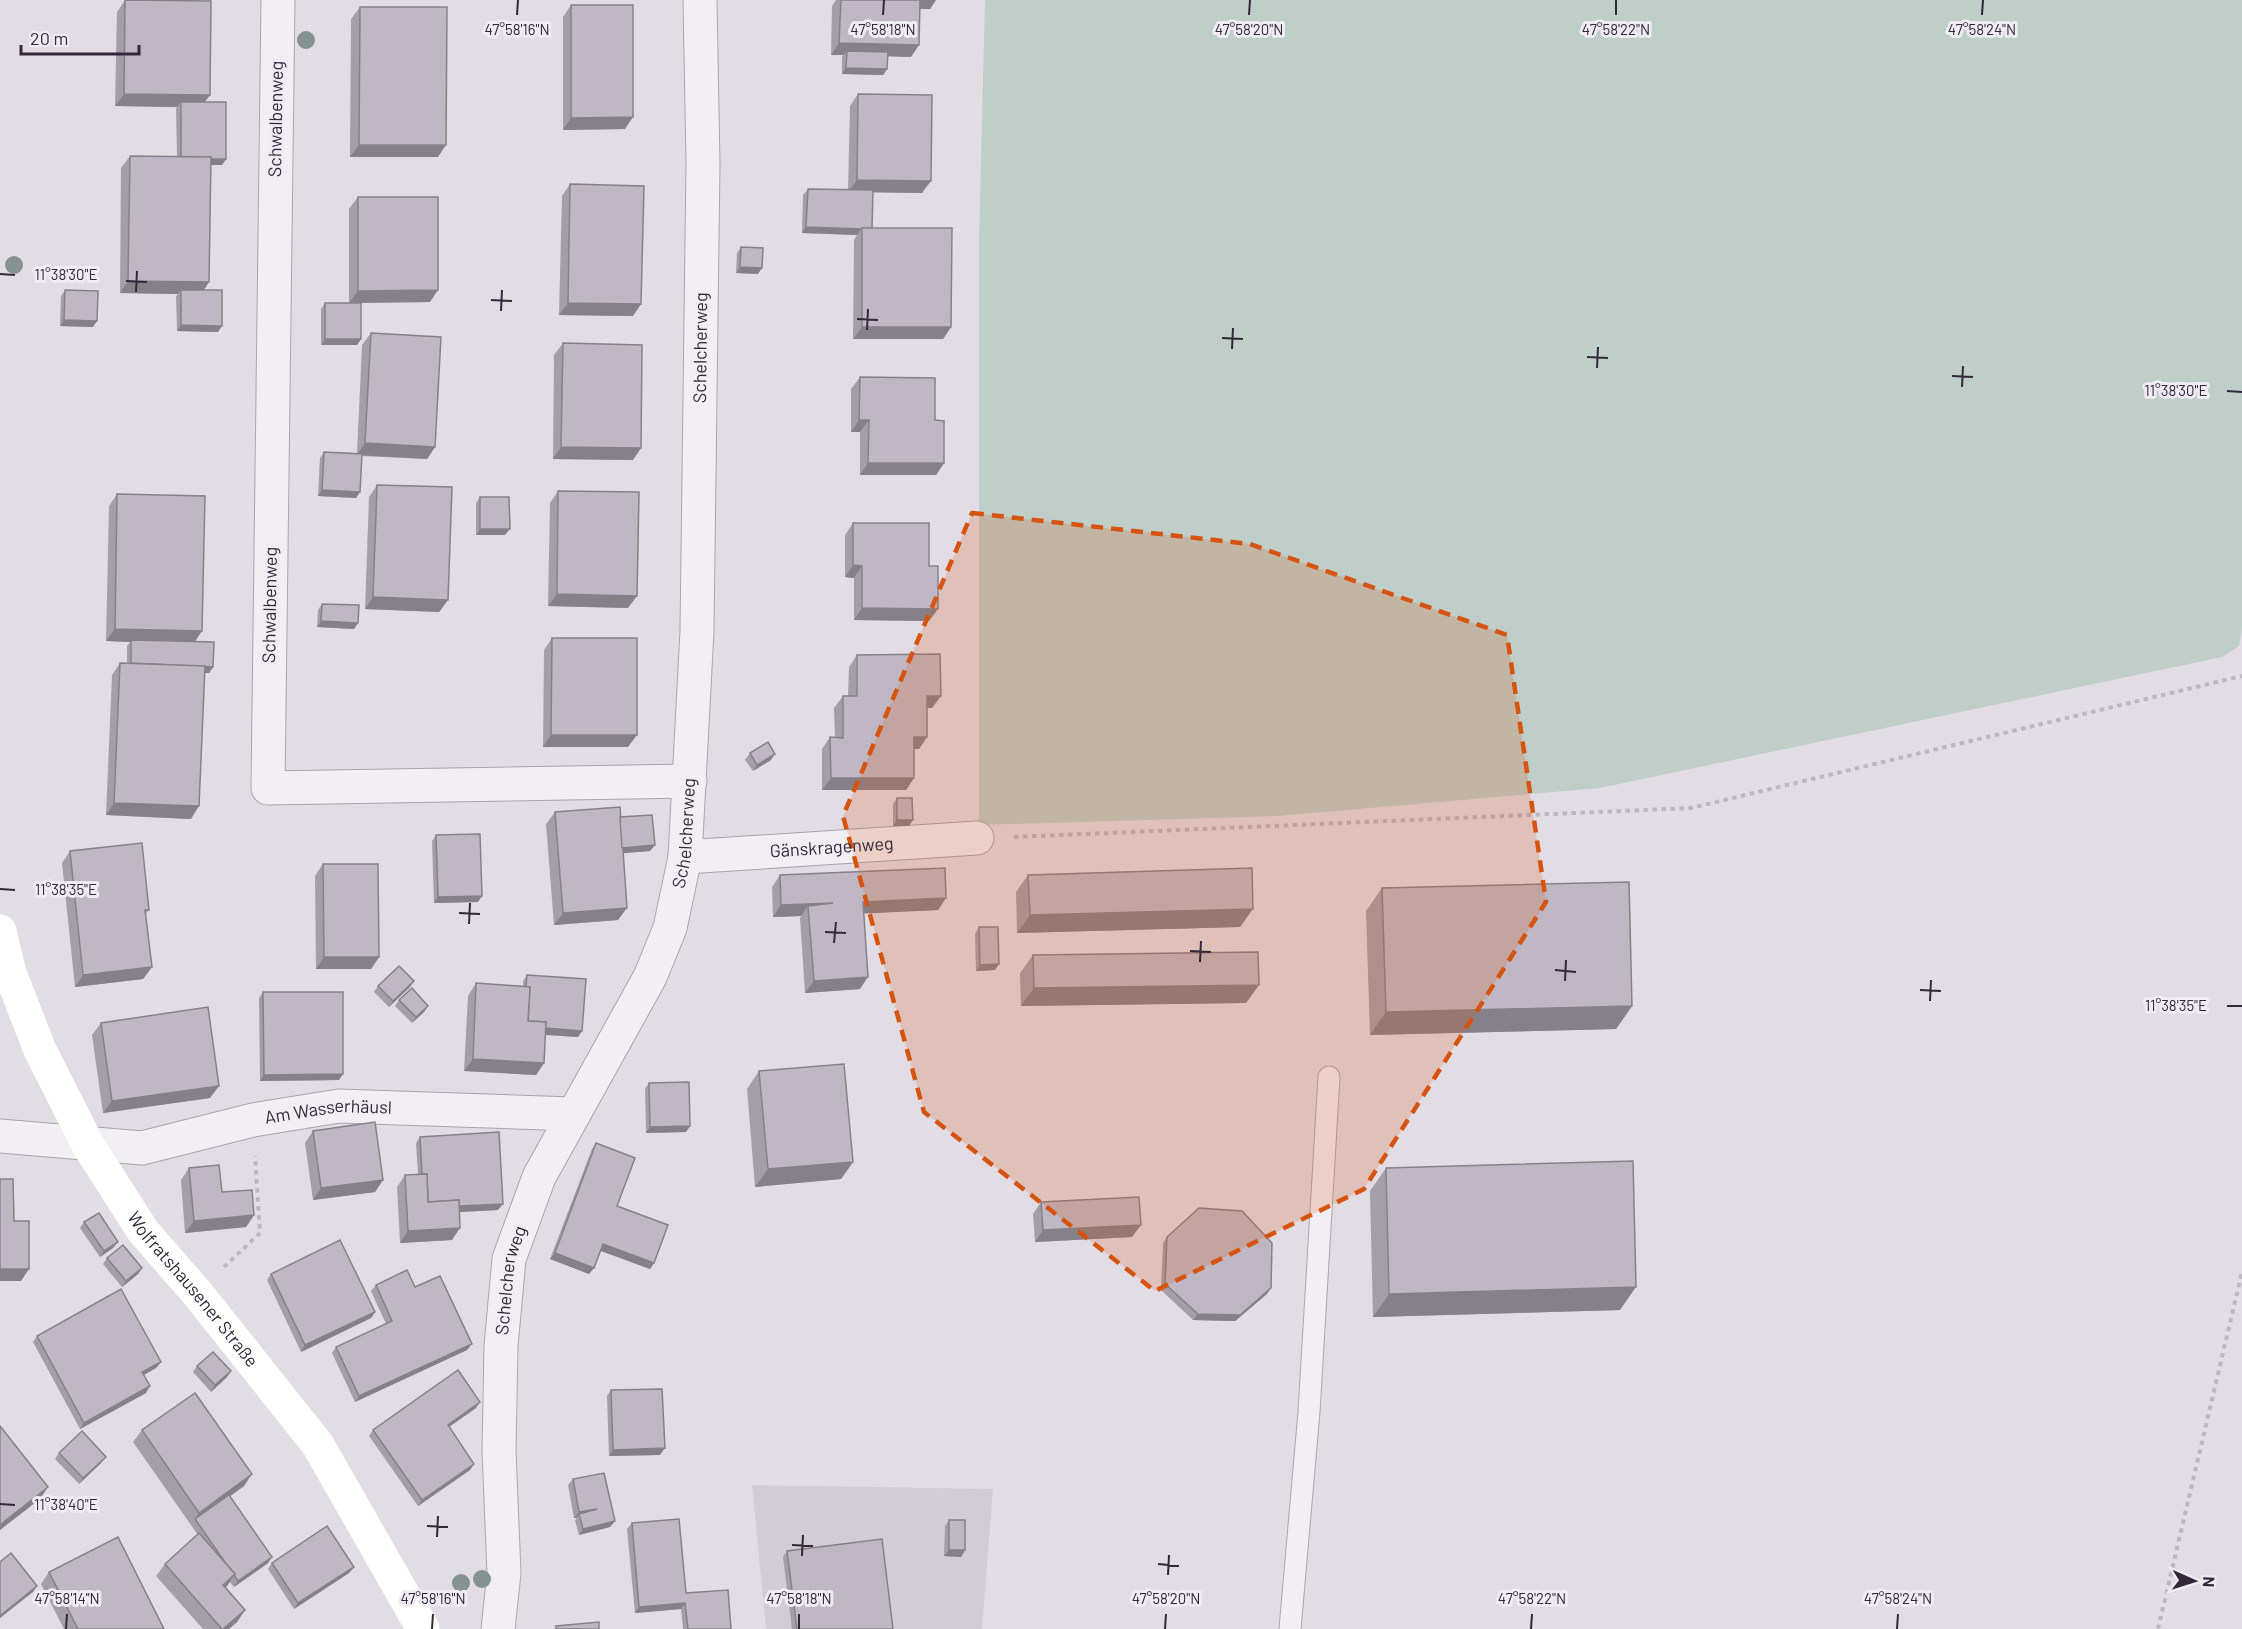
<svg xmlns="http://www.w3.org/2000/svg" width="2242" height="1629" font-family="Barlow,sans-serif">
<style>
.built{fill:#d1ccd6}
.green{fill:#bfcec9}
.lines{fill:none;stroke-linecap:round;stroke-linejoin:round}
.service-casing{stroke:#aaa3ae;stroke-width:23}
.minor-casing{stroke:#aaa3ae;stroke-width:35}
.path{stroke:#bcb7c0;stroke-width:4;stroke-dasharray:4.5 4.5;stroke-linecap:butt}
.service{stroke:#f2eff4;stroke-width:21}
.minor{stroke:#f2eff4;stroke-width:33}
.secondary{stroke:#fff;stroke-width:33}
.tree{fill:#849291}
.wall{fill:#a49ea9}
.shaded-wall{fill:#868189}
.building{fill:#bfb8c4;stroke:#868189;stroke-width:1.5}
.marked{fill:#d65411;fill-opacity:0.2;stroke:#d65411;stroke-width:4.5;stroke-dasharray:12 8;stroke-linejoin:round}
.ticks{fill:none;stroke:#32283a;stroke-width:2}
.labels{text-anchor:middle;stroke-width:6;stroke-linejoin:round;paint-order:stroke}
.street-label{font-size:18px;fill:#32283a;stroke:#f0ecf3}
.ticks-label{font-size:15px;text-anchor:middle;fill:#32283a;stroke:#f0ecf3;stroke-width:6;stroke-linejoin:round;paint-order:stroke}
</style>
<rect width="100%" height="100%" fill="#e2dde5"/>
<path class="built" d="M752,1485L993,1489L982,1629H766Z"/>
<path class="green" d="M985,0H2242V629L2239,646L2222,657L1600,788L1278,816L979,825V243Z"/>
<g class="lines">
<defs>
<path id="service" d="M1290,1629L1309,1412L1329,1077"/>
<g id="minor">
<path d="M278,0L268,788L690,781"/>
<path id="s1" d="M685,857L977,838"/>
<path id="s2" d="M0,1136L142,1148L253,1120L339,1106L573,1114"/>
<path id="s3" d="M498,1629L504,1573L499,1451L501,1346L509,1259L539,1177L650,977L670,928L685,857L697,631L703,163L700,0"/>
</g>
</defs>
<use href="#service" class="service-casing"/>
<use href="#minor" class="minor-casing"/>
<g class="path">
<path d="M1014,837L1691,808L2242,676"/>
<path d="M224,1267L260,1233L255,1156"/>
<path d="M2158,1629L2242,1272"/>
</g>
<use href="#service" class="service"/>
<use href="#minor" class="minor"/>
<path class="secondary" id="s4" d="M0,931L10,973L40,1050L88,1145L143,1231L197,1293L318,1445L423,1629"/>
</g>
<g class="tree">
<circle cx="306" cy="40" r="9"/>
<circle cx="14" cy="265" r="9"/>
<circle cx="482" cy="1579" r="9"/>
<circle cx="461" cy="1583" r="9"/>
</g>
<g class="wall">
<path d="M125,0L205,102L226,159L222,165H211L209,282L204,290L218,332L177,331L176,296L178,294L120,293L121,168L130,156H177L176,108L177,107L115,106L117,12Z"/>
<path d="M836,0H936L930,9H920L911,57L888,56L887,69L883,75L842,74V57L843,55H831L832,6Z"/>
<path d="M571,5L625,129L563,130V17Z"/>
<path d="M360,7L438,157H350L351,19Z"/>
<path d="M858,94L922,193L873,192L872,228L951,327L943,339H853L854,240L857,235L802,233L803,195L808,189L848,190L850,106Z"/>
<path d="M570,184L633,316L559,315L562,196Z"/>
<path d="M358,197L430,302L349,303V209Z"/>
<path d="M741,247L758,274L736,273L737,253Z"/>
<path d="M65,290L93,327L60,326L61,296Z"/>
<path d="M325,303L361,339L357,345H321V309Z"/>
<path d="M371,333L435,447L427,459L362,456L356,498L318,496L320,458L324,452L357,453L362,345Z"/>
<path d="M563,343L633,460L553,459L554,355Z"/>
<path d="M860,377L935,420L944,463L936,475H860V432H851V389Z"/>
<path d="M377,485L448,600L439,612L365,609L369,497Z"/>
<path d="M558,491L628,608L548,606L550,503Z"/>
<path d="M117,494L195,641L213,667L209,673H205L191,819L106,815L112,675L120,663H127V646L130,642L106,641L109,506Z"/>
<path d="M480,497L505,535H476V503Z"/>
<path d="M853,523L929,621L854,620V578L845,577V535Z"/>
<path d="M322,604L354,629L317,627L318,610Z"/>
<path d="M552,638L628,747H543L544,650Z"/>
<path d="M857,655L932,708H927V737L919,749H914V778L906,790H822V749L830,737H835L834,708L843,696H848L849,667Z"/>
<path d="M750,753L771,760L753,771L745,760Z"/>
<path d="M897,798L909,826H893V804Z"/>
<path d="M555,812L620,817L655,845L650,851L623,853L618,920L554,925L546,824Z"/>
<path d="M436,835L482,896L478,902L434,903L432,841Z"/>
<path d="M70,851L149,910L145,915L152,967L143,979L75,987L62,863Z"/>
<path d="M323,864L379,957L371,969H316L315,876Z"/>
<path d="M780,875L946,898L938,910L864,913L860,989L805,993L800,918L801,916L773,917L772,887Z"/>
<path d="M1028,875L1240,927L1017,933L1016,892Z"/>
<path d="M1382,888L1632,1006L1616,1029L1370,1035L1366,911Z"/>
<path d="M979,927L995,970L976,971L975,934Z"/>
<path d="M1033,955L1259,985L1246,1003L1021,1006L1020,973Z"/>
<path d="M527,975L578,1037L545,1035L544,1063L536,1075L464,1071L468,996L476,983L523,986V981Z"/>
<path d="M378,986L410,987L389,1007L374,992Z"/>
<path d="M263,992L339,1080L260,1081L259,998Z"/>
<path d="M399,1000L428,1006L424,1012L412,1023L395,1006Z"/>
<path d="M101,1023L210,1098L103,1113L92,1035Z"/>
<path d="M759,1071L853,1162L841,1179L755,1187L747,1089Z"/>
<path d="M649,1083L690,1126L686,1132L646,1133L645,1089Z"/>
<path d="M313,1131L383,1180L375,1192L313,1200L305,1143Z"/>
<path d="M420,1137L498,1210L460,1212L452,1240L400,1243L397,1187L405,1175L418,1174L416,1143Z"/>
<path d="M596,1143L617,1206L654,1263L650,1269L600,1250L589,1274L550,1259L592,1149Z"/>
<path d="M189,1168L254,1215L246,1227L185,1233L181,1180Z"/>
<path d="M1386,1168L1620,1310L1373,1317L1370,1191Z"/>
<path d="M1041,1202L1132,1237L1035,1242L1033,1214Z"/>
<path d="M84,1222L118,1242L113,1248L100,1257L80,1228Z"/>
<path d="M1167,1237L1267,1294L1235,1321L1193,1320L1161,1290L1163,1243Z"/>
<path d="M107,1258L142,1268L138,1274L122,1287L103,1264Z"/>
<path d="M271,1274L375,1312L371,1318L301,1352L267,1280Z"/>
<path d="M376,1285L415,1287L467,1350L355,1402L332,1353L336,1347L386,1324L371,1291Z"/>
<path d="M37,1336L161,1362L156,1368L144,1375L146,1393L80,1429L33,1342Z"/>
<path d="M197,1366L227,1377L211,1392L193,1372Z"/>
<path d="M611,1390L660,1455L609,1456L607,1396Z"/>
<path d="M476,1408L449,1427L474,1464L470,1470L418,1506L369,1436L373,1430Z"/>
<path d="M142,1430L244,1486L230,1496L268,1563L234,1587L230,1582L226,1587L245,1610L237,1622L229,1629H203L156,1576L165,1564L198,1535L133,1442Z"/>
<path d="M59,1453L101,1463L79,1484L55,1459Z"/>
<path d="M573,1479L615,1521L610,1527L579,1535L575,1520L577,1518H574L568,1485Z"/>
<path d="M949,1520L965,1550L961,1557L944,1556L945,1526Z"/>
<path d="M632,1523L686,1593L731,1629H683L681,1609L635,1613L627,1529Z"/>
<path d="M787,1551L893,1629H792L783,1557Z"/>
<path d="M272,1563L354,1567L349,1573L294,1609L268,1569Z"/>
<path d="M49,1572L164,1629H64L41,1584Z"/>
</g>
<g class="shaded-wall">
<path d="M918,0H936L930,9H912Z"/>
<path d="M839,43L919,45L911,57L846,55L847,51L843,55H831Z"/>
<path d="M846,68L887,69L883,75L842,74Z"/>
<path d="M124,94L210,95L201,107L181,102L177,107L115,106Z"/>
<path d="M633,117L625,129L563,130L571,118Z"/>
<path d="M359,145H446L438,157H350Z"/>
<path d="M181,159H226L222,165H177Z"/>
<path d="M857,180L931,181L922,193L848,192Z"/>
<path d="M806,227L861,229L857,235L802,233Z"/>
<path d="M740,267L762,268L758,274L736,273Z"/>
<path d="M128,281L209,282L201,294L181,290L178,294L120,293Z"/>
<path d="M438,290L430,302L349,303L358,291Z"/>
<path d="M568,303L641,304L633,316L559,315Z"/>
<path d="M64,320L97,321L93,327L60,326Z"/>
<path d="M181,325L222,326L218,332L177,331Z"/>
<path d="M862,327H951L943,339H853Z"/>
<path d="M325,339H361L357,345H321Z"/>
<path d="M859,420H869L860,432H851Z"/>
<path d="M365,443L435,447L427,459L357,455Z"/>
<path d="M561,447L641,448L633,460L553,459Z"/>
<path d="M868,463H944L936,475H860Z"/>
<path d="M322,490L360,492L356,498L318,496Z"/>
<path d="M480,529H510L505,535H476Z"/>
<path d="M853,565L862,566L854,578L845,577Z"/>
<path d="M557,594L637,596L628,608L548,606Z"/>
<path d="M373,597L448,600L439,612L365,609Z"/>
<path d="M862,608L938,609L929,621L854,620Z"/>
<path d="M321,621L358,623L354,629L317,627Z"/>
<path d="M115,629L202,631L194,643L131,640L130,642L106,641Z"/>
<path d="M131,666L213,667L209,673L127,672Z"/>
<path d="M927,696H941L932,708H918Z"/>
<path d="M551,735H637L628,747H543Z"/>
<path d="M914,737H927L919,749H906Z"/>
<path d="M775,754L771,760L753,771L757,765Z"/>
<path d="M831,778H914L906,790H822Z"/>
<path d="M114,803L199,806L191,819L106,815Z"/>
<path d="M897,820H913L909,826H893Z"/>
<path d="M655,845L650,851L614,854L618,848Z"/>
<path d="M482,896L478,902L434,903L438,897Z"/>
<path d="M946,898L938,910L855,914L863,902Z"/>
<path d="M833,903L808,906L801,916L773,917L781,905Z"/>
<path d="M627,908L618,920L554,925L563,913Z"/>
<path d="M1253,909L1240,927L1017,933L1030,915Z"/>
<path d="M324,957H379L371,969H316Z"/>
<path d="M999,964L995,970L976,971L980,965Z"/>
<path d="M152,967L143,979L75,987L83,975Z"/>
<path d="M868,977L860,989L805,993L814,981Z"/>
<path d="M414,981L410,987L389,1007L393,1001Z"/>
<path d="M1259,985L1246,1003L1021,1006L1034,988Z"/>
<path d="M428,1006L424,1012L412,1023L416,1017Z"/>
<path d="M1632,1006L1616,1029L1370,1035L1386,1012Z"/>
<path d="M524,1027L582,1031L578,1037L519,1033Z"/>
<path d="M473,1059L544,1063L536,1075L464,1071Z"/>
<path d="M343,1074L339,1080L260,1081L264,1075Z"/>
<path d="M219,1086L210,1098L103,1113L112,1101Z"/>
<path d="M690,1126L686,1132L646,1133L650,1127Z"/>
<path d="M853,1162L841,1179L755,1187L768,1169Z"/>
<path d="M383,1180L375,1192L313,1200L321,1188Z"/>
<path d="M503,1204L498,1210L420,1214L424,1208Z"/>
<path d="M254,1215L246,1227L185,1233L194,1221Z"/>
<path d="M1141,1225L1132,1237L1035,1242L1043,1230Z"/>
<path d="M460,1228L452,1240L400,1243L408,1231Z"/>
<path d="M118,1242L113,1248L100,1257L104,1251Z"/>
<path d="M603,1244L654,1263L650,1269L598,1250Z"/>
<path d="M555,1253L594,1268L589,1274L550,1259Z"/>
<path d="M142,1268L138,1274L122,1287L126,1281Z"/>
<path d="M0,1269H29L21,1281H0Z"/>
<path d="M1636,1287L1620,1310L1373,1317L1389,1294Z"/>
<path d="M1271,1288L1267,1294L1235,1321L1193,1320L1198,1314Z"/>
<path d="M375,1312L371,1318L301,1352L305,1345Z"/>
<path d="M472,1344L467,1350L355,1402L359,1396Z"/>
<path d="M161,1362L156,1368L138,1378L142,1372Z"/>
<path d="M231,1371L227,1377L211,1392L215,1385Z"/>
<path d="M150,1386L146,1393L80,1429L84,1423Z"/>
<path d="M480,1402L476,1408L443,1431L448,1425Z"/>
<path d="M665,1448L660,1455L609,1456L613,1450Z"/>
<path d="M106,1457L101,1463L79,1484L83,1478Z"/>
<path d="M474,1464L470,1470L418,1506L422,1500Z"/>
<path d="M252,1474L244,1486L196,1521L195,1519L199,1513Z"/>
<path d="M48,1487L40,1499L0,1530V1525Z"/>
<path d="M597,1509L579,1514L577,1518H574L579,1512Z"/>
<path d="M615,1521L610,1527L579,1535L583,1529Z"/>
<path d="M949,1550H965L961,1557L944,1556Z"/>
<path d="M272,1557L268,1563L234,1587L238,1581Z"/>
<path d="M354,1567L349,1573L294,1609L298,1603Z"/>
<path d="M235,1574L227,1586L215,1597L223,1585Z"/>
<path d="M37,1586L33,1592L0,1618V1616Z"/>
<path d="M685,1603L681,1609L635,1613L639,1607Z"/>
<path d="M245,1610L237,1622L229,1629H223Z"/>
</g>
<g class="building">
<path d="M125,0L211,1L210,95L124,94Z"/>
<path d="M841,0H920L919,45L839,43Z"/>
<path d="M571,5H633V117L571,118Z"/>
<path d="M360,7H447L446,145H359Z"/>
<path d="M847,51L888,52L887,69L846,68Z"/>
<path d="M858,94L932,95L931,181L857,180Z"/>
<path d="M181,102H226V159H211V157H181Z"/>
<path d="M130,156L211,157L209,282L128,281Z"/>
<path d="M570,184L644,186L641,304L568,303Z"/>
<path d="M808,189L873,190L872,228H862V229L806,227Z"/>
<path d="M358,197H438V290L358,291Z"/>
<path d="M862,228H952L951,327H862Z"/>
<path d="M741,247L763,248L762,268L740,267Z"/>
<path d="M65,290L98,291L97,321L64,320Z"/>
<path d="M181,290H222V326L181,325Z"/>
<rect x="325" y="303" width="36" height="36"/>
<path d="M371,333L441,337L435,447L365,443Z"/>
<path d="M563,343L642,345L641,448L561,447Z"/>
<path d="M860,377L935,378V420L944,421V463H868L869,420H859Z"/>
<path d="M324,452L362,454L360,492L322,490Z"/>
<path d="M377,485L452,487L448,600L373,597Z"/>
<path d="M558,491L639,492L637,596L557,594Z"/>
<path d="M117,494L205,496L202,631L115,629Z"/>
<path d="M480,497H509L510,529H480Z"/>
<path d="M853,523H929V566H938V609L862,608V566L853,565Z"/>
<path d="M322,604L359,605L358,623L321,621Z"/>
<path d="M552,638H637V735H551Z"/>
<path d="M131,640L214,642L213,667L131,663Z"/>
<path d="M940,654L941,696H927V737H914V778H831L830,737L843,738V696H857V655Z"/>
<path d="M120,663L205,666L199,806L114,803Z"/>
<path d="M768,742L775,754L757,765L750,753Z"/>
<path d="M897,798H912L913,820H897Z"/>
<path d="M620,807L627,908L563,913L555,812Z"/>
<path d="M652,815L655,845L622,848L620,817Z"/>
<path d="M480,834L482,896L438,897L436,835Z"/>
<path d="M142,843L149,910H145L152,967L83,975L70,851Z"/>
<path d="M323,864H378L379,957H324Z"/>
<path d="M945,868L946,898L863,902L868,977L814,981L808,906L833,903L781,905L780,875Z"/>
<path d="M1252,868L1253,909L1030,915L1028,875Z"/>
<path d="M1629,882L1632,1006L1386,1012L1382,888Z"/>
<path d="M979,927H998L999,964L980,965Z"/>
<path d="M1258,952L1259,985L1034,988L1033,955Z"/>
<path d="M399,966L414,981L393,1001L378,986Z"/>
<path d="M527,975L586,979L582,1031L545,1028L546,1022L528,1021L530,987H526Z"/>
<path d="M476,983L530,987L528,1021L546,1022L544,1063L473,1059Z"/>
<path d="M412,988L428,1006L416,1017L399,1000Z"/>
<path d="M263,992H343V1074L264,1075Z"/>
<path d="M208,1007L219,1086L112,1101L101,1023Z"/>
<path d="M844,1064L853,1162L768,1169L759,1071Z"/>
<path d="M689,1082L690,1126L650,1127L649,1083Z"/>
<path d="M375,1122L383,1180L321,1188L313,1131Z"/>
<path d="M499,1132L503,1204L459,1206V1200L428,1202L427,1174H422L420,1137Z"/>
<path d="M596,1143L635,1158L617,1206L668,1225L654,1263L603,1244L594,1268L555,1253Z"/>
<path d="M1633,1161L1636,1287L1389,1294L1386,1168Z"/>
<path d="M219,1165L222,1192L252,1190L254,1215L194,1221L189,1168Z"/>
<path d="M427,1174L428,1202L459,1200L460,1228L408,1231L405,1175Z"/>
<path d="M0,1179H13L14,1221H29V1269H0Z"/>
<path d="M1139,1197L1141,1225L1043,1230L1041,1202Z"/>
<path d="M1199,1208L1242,1211L1272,1243L1271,1288L1240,1315L1198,1314L1165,1284L1167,1237Z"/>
<path d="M99,1213L118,1242L104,1251L84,1222Z"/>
<path d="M340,1240L375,1312L305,1345L271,1274Z"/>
<path d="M123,1245L142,1268L126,1281L107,1258Z"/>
<path d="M407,1270L415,1287L440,1276L472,1344L359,1396L336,1347L392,1321L376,1285Z"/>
<path d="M121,1289L161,1362L142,1372L150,1386L84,1423L37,1336Z"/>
<path d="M213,1352L231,1371L215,1385L197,1366Z"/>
<path d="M458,1370L480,1402L448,1425L474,1464L422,1500L373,1430Z"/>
<path d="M662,1389L665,1448L613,1450L611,1390Z"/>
<path d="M195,1393L252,1474L199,1513L142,1430Z"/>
<path d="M0,1426L48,1487L0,1525Z"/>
<path d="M82,1431L106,1457L83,1478L59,1453Z"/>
<path d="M604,1473L615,1521L583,1529L579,1514L597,1509L579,1512L573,1479Z"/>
<path d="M229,1495L272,1557L238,1581L234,1575L235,1574L227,1565L195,1519Z"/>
<path d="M679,1519L686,1593L728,1590L731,1629H688L685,1603L639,1607L632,1523Z"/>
<rect x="949" y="1520" width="16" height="30"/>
<path d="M327,1526L354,1567L298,1603L272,1563Z"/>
<path d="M199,1533L235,1574L223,1585L245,1610L223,1629H222L165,1564Z"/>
<path d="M118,1537L164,1629H78L49,1572Z"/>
<path d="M882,1539L893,1629H797L787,1551Z"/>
<path d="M11,1553L37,1586L0,1616V1562Z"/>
<path d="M599,1622V1629H556V1626Z"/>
</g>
<path class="marked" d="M972,513L1250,544L1507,635L1546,902L1364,1189L1155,1291L924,1112L843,816Z"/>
<path class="ticks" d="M517,15L518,0M883,15L884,0M1249,15L1250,0M1616,15V0M1982,15L1983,0M0,274L15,275M126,281L147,282M136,292L137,271M491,300L512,301M501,311L502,290M857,319L878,320M867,330L868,309M1222,338L1243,339M1232,349L1233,328M1587,357L1608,358M1597,368L1598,347M1952,376L1973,377M1962,387L1963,366M2227,391L2242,392M0,889L15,890M459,913L480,914M469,924L470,903M825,932L846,933M834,943L836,922M1190,951L1211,952M1200,962L1201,941M1555,970L1576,972M1565,981L1566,960M1920,990L1941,991M1930,1001L1931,980M2227,1006H2242M0,1504L15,1505M427,1526L448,1527M437,1537L438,1516M792,1545L813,1546M802,1556L803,1535M1158,1564L1179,1566M1168,1575L1169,1555M66,1629L67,1614M432,1629L433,1614M799,1629V1614M1165,1629L1166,1614M1531,1629L1532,1614M1897,1629L1898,1614"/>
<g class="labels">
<g class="street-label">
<text transform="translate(276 119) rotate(-89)" y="6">Schwalbenweg</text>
<text dy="6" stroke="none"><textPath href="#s3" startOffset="1322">Schelcherweg</textPath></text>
<text transform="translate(270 605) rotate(-89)" y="6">Schwalbenweg</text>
<text dy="6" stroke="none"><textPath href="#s3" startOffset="836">Schelcherweg</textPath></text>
<text dy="6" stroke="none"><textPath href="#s1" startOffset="147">Gänskragenweg</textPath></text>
<text dy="6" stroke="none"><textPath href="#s2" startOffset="333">Am Wasserhäusl</textPath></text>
<text dy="6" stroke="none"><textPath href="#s3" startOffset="350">Schelcherweg</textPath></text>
<text dy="6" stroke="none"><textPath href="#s4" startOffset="411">Wolfratshausener Straße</textPath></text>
</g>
</g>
<g class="ticks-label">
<text x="517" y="35">47°58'16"N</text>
<text x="883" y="35">47°58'18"N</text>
<text x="1249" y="35">47°58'20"N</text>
<text x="1616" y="35">47°58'22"N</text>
<text x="1982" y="35">47°58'24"N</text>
<text x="66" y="280">11°38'30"E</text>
<text x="2176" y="396">11°38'30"E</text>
<text x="66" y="895">11°38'35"E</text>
<text x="2176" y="1011">11°38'35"E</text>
<text x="66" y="1510">11°38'40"E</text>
<text x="67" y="1604">47°58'14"N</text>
<text x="433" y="1604">47°58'16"N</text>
<text x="799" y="1604">47°58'18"N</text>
<text x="1166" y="1604">47°58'20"N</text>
<text x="1532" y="1604">47°58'22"N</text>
<text x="1898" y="1604">47°58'24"N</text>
</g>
<g transform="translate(2194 1581) rotate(93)" stroke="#f0ecf3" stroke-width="4.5" paint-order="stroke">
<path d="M0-4.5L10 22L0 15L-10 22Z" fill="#32283a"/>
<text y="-9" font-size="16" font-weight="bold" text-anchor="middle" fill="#32283a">N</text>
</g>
<path d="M21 45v9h118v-9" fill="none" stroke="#32283a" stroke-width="3"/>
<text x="30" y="45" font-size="18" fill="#32283a" stroke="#f0ecf3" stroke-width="4.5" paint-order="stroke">20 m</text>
</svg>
